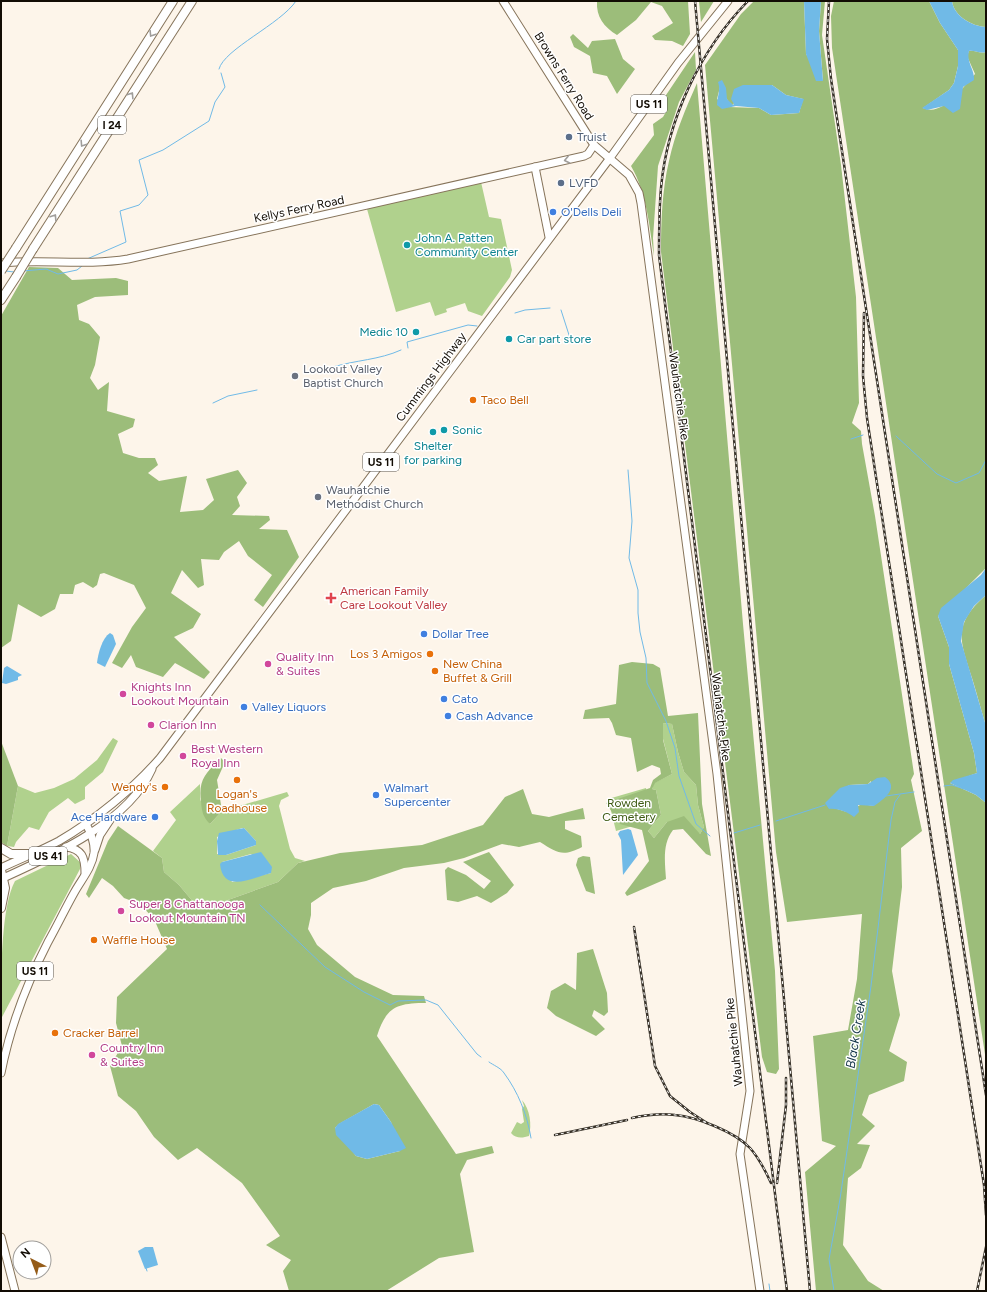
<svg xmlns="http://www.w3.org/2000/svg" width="987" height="1292" font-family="Figtree,sans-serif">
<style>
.green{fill:#b0d18d;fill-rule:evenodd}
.forest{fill:#9cbd7a;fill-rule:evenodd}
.water{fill:#70bae7}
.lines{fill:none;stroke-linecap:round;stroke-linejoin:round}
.stream{stroke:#70bae7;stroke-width:1}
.secondary-casing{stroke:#86745b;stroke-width:9}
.primary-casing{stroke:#86745b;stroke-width:9}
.highway-casing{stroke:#86745b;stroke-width:10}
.secondary{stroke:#fff;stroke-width:7}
.primary{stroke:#fff;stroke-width:7}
.highway{stroke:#fff;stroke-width:8}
.rail-casing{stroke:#383229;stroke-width:2.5}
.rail{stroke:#fff;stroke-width:1;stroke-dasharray:3;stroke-linecap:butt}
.highway-bridge-casing{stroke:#86745b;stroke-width:10;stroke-linecap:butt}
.highway-bridge{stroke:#fff;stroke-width:8}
.oneway{stroke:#a09e9b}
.service-dot{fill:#5c6f8a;stroke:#fff;stroke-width:1.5}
.shop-dot{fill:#3f7fe0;stroke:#fff;stroke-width:1.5}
.culture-dot{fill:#0f9aa8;stroke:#fff;stroke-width:1.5}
.worship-dot{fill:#6b7280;stroke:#fff;stroke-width:1.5}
.food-dot{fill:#e8710a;stroke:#fff;stroke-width:1.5}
.health-dot{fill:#e0444e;stroke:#fff;stroke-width:1.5}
.hotel-dot{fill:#d1479c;stroke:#fff;stroke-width:1.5}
.labels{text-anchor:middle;stroke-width:3;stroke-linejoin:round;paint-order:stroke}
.shield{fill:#fff;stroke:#59554f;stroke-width:1}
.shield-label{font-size:11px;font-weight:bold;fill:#120c04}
.street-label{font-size:12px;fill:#120c04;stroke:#fff}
.service-label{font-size:12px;fill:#4e5e75;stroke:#fff;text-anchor:start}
.shop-label{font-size:12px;fill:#366cbe;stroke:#fff;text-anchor:start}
.culture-label{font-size:12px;fill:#0d838f;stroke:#fff;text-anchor:start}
.worship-label{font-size:12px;fill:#5b616d;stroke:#fff;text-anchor:start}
.food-label{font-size:12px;fill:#c56008;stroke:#fff;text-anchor:start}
.health-label{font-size:12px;fill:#be3a42;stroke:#fff;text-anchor:start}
.hotel-label{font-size:12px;fill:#b23c85;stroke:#fff;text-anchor:start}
.park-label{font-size:12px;fill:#3c5911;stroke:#fff}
.water-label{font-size:13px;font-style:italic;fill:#143548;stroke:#fff}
</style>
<rect width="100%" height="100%" fill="#fdf5ea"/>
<g class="green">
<path d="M481,182L489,217L501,219L512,270L510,277L482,316L468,311L465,303L446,309L447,312L435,316L430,302L396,312L367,209Z"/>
<path d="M663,723L672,724L678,752L684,772L696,785L698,805L704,827L700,834L667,822L654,838L648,831L661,815L656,790L652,789L654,783L672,774L663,739Z"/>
<path d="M113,738L118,741L103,772L85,787V799L75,804L68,798L49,812L39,830L29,827L16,842L14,847L7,846L18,786L35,793L54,788L74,779L97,760Z"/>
<path d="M200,784V799L210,824L222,811L287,792L289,796L281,800L279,806L290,849L295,858L305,861L298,863L278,882L200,910L179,885L164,872L162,858L153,851L176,820L170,812ZM242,828H244L256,841V845L226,855L217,854V837ZM251,854L271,873L232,882L222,862Z"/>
<path d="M646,788L651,818L636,825L616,831L608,799Z"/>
<path d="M71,854L81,863L80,869L1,1019C1,985 0,908 15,881Z"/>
<path d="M522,1100C530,1109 532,1125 529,1136C523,1138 516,1139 511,1133L517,1122L521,1124L524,1122L522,1109L524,1106Z"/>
</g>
<g class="forest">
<path d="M597,1H688L690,34L683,46L672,41L655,40L652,36L673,23L662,6L651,2L636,20L617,35C604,27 596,17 597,1Z"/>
<path d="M699,1H714L701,22Z"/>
<path d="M754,1H804L806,54L823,81L819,31L821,1H825L822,35L841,165L856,297L859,403L852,423L861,431L862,444L875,516L914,774L911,780L922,831L901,848L902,887L892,971L900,1015L889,1051L907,1062L904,1081L869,1095L862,1115L875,1126L857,1144L870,1145L861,1168L848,1178L843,1245L868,1281L884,1291H816L805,1172L836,1146L822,1141L813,1036L848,1030L857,979L862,914L787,922L776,852L705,65L741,14ZM744,85H772L786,95L803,99L799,113L771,115L759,108L728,107L717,99L720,87C725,93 726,102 733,105ZM871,781L874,806L862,804L847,812L834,808L849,785L868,784Z"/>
<path d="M834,1H929L940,23L958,50V66L954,83L949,90L923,108C943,117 963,87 975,74L967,56L969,51C975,50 979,54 986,52V568L938,616L949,647V664L974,753L977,773L950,783L976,795L986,803V1061L832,48L831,16Z"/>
<path d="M952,1H986V27C971,26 954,16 952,1Z"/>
<path d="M573,34L588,48L592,41L615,39L623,59L635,69L617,94L607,76L593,73L590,56L574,47L570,37Z"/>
<path d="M695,52L696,70L679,102L658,166L653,238L654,256C649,224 647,194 631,166L654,135L653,124L663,117L667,110L662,101Z"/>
<path d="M697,83L743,624L775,971L779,1069L776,1074L767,1072L762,1057L661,252C661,222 662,190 669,161C675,133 686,108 697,83Z"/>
<path d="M29,267L58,268L72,280L116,278L128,281V295L95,297L77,305L79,320L89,324L100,337L95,365L90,378L98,390L109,382L107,411L135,419L133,427L118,434L123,453L139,458H155L158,465L148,473L159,481L187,476L180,512L203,510L214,500L206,479L238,470L247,483L237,497L240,506L232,515L269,516L270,520L259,529L287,530L299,557L263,607L254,600L272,575L248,556L239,541L224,552L219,560L201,559L204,585L198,588L182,570L171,593L201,614L193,628L174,637L210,672L204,679L175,663L163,677L136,667L131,655L122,668L112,663L132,627L146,608L134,585L104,573L100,574L97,585L93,588L83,582L75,585L73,594H60L55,609L41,617L18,604L11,641L1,648V316Z"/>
<path d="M986,595V726C981,710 977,694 972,678C960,640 952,625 986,595Z"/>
<path d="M632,662L653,664L660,668L668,716L698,713L702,804L711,856L706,854L683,829L673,830C662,844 665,862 666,879L627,896L625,893L649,861L642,830L620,824L606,803L650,788L653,780L661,774L660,768L652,765L637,772L631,738L616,735L612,723L609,718L583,719L585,710L616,704L619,665ZM663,723L672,724L678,752L684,772L696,785L698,805L704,827L700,834L684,816L667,822L654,838L648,831L661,815L656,790L652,789L655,783L672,774L663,740Z"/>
<path d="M1,741L18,786L7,846L1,842Z"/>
<path d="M221,758L225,762L217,780L222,811L210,824C203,817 202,812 201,802C198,779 206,773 221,758Z"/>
<path d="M523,789L532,814L549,817L583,808L585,819L565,821V829L581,836L582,847C563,857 557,853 540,842L519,847L502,844L464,858L444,863L404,868L366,881L333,888L311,903V915L308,929L317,945L355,977L393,995L424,996L426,1003C397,1003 386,1007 377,1036L456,1154L492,1146L494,1153L467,1160L460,1174L474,1252L439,1258L386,1291H289L283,1271L291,1260L266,1245L280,1236L242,1183L197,1148L178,1160L154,1137L136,1111L118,1096L110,1066L122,1046L116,1023L117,997L167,949L154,919L140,904L124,898L113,886L102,878L89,898L86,894L108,841L118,826L162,858L164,872L179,885L200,910L278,882L298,863L340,853L422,845L483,825L505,797ZM374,1104L379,1105L391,1122L400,1151L367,1159L356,1156L335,1128L339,1124Z"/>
<path d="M489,852L514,885L507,893L491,903L477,896L458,902L447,900L445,870L448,867L466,875L484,889L491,881L463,862Z"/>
<path d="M583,856L590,857L595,894L586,891L576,865L578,858Z"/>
<path d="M593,949L607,993L608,1012L604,1016L594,1010L592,1016L605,1029L596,1036L556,1016L547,1008L551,991L565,983L576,990L577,953Z"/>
</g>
<g class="water">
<path d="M804,1H821L819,31L823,81H816L806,54Z"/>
<path d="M929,1H952C954,16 971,26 986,27V52C979,54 974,50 969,51C966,62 975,70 974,80L963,87L960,109L953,113L944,106L927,110L922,108L949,90L954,83L958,66V50L940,23Z"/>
<path d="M722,80L726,88L727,99L733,105L734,104L731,99L734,89L743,85H772L786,95L804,99L799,113L771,115L759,108L736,106L722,109L717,105C717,96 721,91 718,82Z"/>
<path d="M986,568V595L974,606L964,622L961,641L986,726V803L976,795L950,783L953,780L977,773L974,753L949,664V647L938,616L941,608L981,575Z"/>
<path d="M110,633L113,635L116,644L105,667L97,663C98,654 102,638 110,633Z"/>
<path d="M7,666L22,675L18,677V680L6,684L2,683L4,668Z"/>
<path d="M885,777C900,788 884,799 874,806L858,805L859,812L854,817C847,812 838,808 829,809L825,803L840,788L849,785L868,784L877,778Z"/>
<path d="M244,828L256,841V845L226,855H218L217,841L219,833Z"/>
<path d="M628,829L631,830L638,855L623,875L621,840L618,834L620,831Z"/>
<path d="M261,852L272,867L271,873C252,878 223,894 220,864L222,862Z"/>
<path d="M374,1104L379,1105L391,1122L406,1148L400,1151L367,1159L356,1156L336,1135L335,1128L338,1124Z"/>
<path d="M145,1247H153L158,1265L145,1269L138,1251Z"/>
</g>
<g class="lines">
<g class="stream">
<path d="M219,69C224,49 281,24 296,1"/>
<path d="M87,259L126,242L120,211L139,205L148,195L139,160L163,150L209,121L215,102L225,87L221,73"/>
<path d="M6,271L14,272"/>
<path d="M23,271L46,269L58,274L77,270L82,266"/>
<path d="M561,310L570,338"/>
<path d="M515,313L525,310L550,308"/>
<path d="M408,348L407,342L468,325L477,326"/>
<path d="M333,367C356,360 379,360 401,350"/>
<path d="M213,403L228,396L257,390"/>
<path d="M896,436L937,474L956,483L979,473L986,460"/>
<path d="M851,439L863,435"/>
<path d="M628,470L632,521L629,558L638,590V613L640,632L646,658L647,683L666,721L675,748L679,776L696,824L710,836"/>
<path d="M944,786L952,785L964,789"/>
<path d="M886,796L914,792"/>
<path d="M776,821L825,805"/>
<path d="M734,833L760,825"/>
<path d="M260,905L325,967L364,992L390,1005L398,1001L426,1000L438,1005L477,1054L481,1057"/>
<path d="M489,1062C493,1065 501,1068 504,1073C518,1092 527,1114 531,1138"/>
<path d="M146,1268L147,1271"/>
<path d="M769,1284L770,1291"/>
<path d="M834,1291L829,1259L840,1199L871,986L891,820L895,802L900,795"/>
</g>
<defs>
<g id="secondary">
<path d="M503,1L594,145L629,175L639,193L641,203L717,774L750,1091L740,1154L760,1291"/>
<path d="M535,167L549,237"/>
<path d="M1,263C44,259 86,266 128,259L584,156L588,154L594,145"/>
</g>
<g id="primary">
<path d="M66,847C82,849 85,857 85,873"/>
<path d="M95,850L100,835L110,820"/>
<path d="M1,868C20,859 40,851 59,841C95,820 133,789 160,758L610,158L678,63L728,1"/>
<path d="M1,879C52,856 128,823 152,769"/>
<path d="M1,1073C10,1027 27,983 48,942C57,926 65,909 74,893C81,880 92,868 94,853C95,842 91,833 86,824"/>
<path d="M1,1237L15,1291"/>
</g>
<g id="highway">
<path d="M16,248L173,1"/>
<path d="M33,249L192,1"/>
<path d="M1,300L16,277"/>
<path d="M1,848L11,854H30"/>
<path d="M1,870L5,888L1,908"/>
</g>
</defs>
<use href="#secondary" class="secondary-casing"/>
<use href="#primary" class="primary-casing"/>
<use href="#highway" class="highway-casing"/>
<use href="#secondary" class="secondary"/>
<use href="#primary" class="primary"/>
<use href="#highway" class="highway"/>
<defs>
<g id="rail">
<path d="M695,1L810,1291"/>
<path d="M748,1C700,50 667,120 661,188C659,211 659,233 659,255L787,1291"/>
<path d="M829,1L827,39L831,79L986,1095"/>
<path d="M864,313L863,376L867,418L984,1185L986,1215"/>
<path d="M634,927L655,1066L670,1096L690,1112L707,1123"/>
<path d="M632,1118C646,1115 660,1113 675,1115C697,1117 735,1132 750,1148C759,1158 765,1170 771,1183"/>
<path d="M555,1135L627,1120"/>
<path d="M777,1183L786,1105V1078"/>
<path d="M977,1291L986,1247"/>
</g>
</defs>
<use href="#rail" class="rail-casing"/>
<use href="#rail" class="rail"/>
<defs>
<g id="highway-bridge">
<path d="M1,271L16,248"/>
<path d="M16,277L33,249"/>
</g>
</defs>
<use href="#highway-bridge" class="highway-bridge-casing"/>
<use href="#highway-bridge" class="highway-bridge"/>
</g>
<defs><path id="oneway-chevron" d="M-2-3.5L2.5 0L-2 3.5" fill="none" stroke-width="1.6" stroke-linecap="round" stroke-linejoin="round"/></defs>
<g class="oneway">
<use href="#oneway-chevron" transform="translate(152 34) rotate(122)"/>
<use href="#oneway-chevron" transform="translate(131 95) rotate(-57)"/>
<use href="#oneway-chevron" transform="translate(83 144) rotate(123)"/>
<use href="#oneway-chevron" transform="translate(567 160) rotate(167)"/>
<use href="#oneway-chevron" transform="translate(54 217) rotate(-57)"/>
</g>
<g class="service-dot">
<circle cx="569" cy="137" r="4"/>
<circle cx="561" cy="183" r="4"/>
</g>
<g class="shop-dot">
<circle cx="553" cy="212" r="4"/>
<circle cx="424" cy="634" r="4"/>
<circle cx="444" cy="699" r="4"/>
<circle cx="244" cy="707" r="4"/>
<circle cx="448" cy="716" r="4"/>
<circle cx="376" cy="795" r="4"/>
<circle cx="155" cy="817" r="4"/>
</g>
<g class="culture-dot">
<circle cx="407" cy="245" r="4"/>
<circle cx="416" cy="332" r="4"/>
<circle cx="509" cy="339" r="4"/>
<circle cx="444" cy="430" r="4"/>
<circle cx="433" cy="432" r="4"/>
</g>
<g class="worship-dot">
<circle cx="295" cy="376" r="4"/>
<circle cx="318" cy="497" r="4"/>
</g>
<g class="food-dot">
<circle cx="473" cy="400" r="4"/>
<circle cx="430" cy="654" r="4"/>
<circle cx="435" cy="671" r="4"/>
<circle cx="237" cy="780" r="4"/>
<circle cx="165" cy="787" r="4"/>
<circle cx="94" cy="940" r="4"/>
<circle cx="55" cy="1033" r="4"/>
</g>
<path class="health-dot" d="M329 592h4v4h4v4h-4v4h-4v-4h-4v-4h4z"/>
<g class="hotel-dot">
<circle cx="268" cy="664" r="4"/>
<circle cx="123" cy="694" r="4"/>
<circle cx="151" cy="725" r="4"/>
<circle cx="183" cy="756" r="4"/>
<circle cx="121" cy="911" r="4"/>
<circle cx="92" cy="1055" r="4"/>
</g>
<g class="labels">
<g class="shield">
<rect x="631" y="95" width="36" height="18" rx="3"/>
<rect x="98" y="116" width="28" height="18" rx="3"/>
<rect x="363" y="453" width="36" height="18" rx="3"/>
<rect x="29" y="847" width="38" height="18" rx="3"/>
<rect x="17" y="962" width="36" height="18" rx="3"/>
</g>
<g class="shield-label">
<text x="649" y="108">US 11</text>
<text x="112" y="129">I 24</text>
<text x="381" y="466">US 11</text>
<text x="48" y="860">US 41</text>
<text x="35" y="975">US 11</text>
</g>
<g class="street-label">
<text transform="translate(564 76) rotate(58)" y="4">Browns Ferry Road</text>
<text transform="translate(299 209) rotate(-12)" y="4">Kellys Ferry Road</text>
<text transform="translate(431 377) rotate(-53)" y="4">Cummings Highway</text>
<text transform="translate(679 396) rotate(82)" y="4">Wauhatchie Pike</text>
<text transform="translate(721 717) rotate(83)" y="4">Wauhatchie Pike</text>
<text transform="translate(734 1042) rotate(-96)" y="4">Wauhatchie Pike</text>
</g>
<g class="service-label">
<text x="577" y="141">Truist</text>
<text x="569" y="187">LVFD</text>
</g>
<g class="shop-label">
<text x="561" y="216">O'Dells Deli</text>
<text x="432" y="638">Dollar Tree</text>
<text x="452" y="703">Cato</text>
<text x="252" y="711">Valley Liquors</text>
<text x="456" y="720">Cash Advance</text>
<text x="384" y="792">Walmart<tspan x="384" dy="14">Supercenter</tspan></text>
<text x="147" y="821" text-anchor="end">Ace Hardware</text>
</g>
<g class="culture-label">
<text x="415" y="242">John A. Patten<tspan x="415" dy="14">Community Center</tspan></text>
<text x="408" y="336" text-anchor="end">Medic 10</text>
<text x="517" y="343">Car part store</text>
<text x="452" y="434">Sonic</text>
<text x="433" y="450" text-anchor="middle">Shelter<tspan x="433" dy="14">for parking</tspan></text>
</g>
<g class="worship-label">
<text x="303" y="373">Lookout Valley<tspan x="303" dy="14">Baptist Church</tspan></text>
<text x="326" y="494">Wauhatchie<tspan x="326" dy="14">Methodist Church</tspan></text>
</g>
<g class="food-label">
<text x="481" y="404">Taco Bell</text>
<text x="422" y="658" text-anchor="end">Los 3 Amigos</text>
<text x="443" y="668">New China<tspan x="443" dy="14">Buffet &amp; Grill</tspan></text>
<text x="157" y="791" text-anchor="end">Wendy's</text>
<text x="237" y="798" text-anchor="middle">Logan's<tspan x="237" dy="14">Roadhouse</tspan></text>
<text x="102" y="944">Waffle House</text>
<text x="63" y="1037">Cracker Barrel</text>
</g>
<g class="health-label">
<text x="340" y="595">American Family<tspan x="340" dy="14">Care Lookout Valley</tspan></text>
</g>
<g class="hotel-label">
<text x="276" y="661">Quality Inn<tspan x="276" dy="14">&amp; Suites</tspan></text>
<text x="131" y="691">Knights Inn<tspan x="131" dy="14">Lookout Mountain</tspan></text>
<text x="159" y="729">Clarion Inn</text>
<text x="191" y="753">Best Western<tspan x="191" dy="14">Royal Inn</tspan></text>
<text x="129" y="908">Super 8 Chattanooga<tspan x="129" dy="14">Lookout Mountain TN</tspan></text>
<text x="100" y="1052">Country Inn<tspan x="100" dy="14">&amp; Suites</tspan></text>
</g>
<g class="park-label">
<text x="629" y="807">Rowden<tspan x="629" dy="14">Cemetery</tspan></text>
</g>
<g class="water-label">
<text transform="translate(855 1034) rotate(-81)" y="5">Black Creek</text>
</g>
</g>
<rect width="987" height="1292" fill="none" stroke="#120c04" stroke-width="4"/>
<g transform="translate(32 1260) rotate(318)"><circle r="19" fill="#ffffff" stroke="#a09e9b"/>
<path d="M0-3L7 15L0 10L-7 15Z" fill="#955c18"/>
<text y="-6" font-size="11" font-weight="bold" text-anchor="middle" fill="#120c04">N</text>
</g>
</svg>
